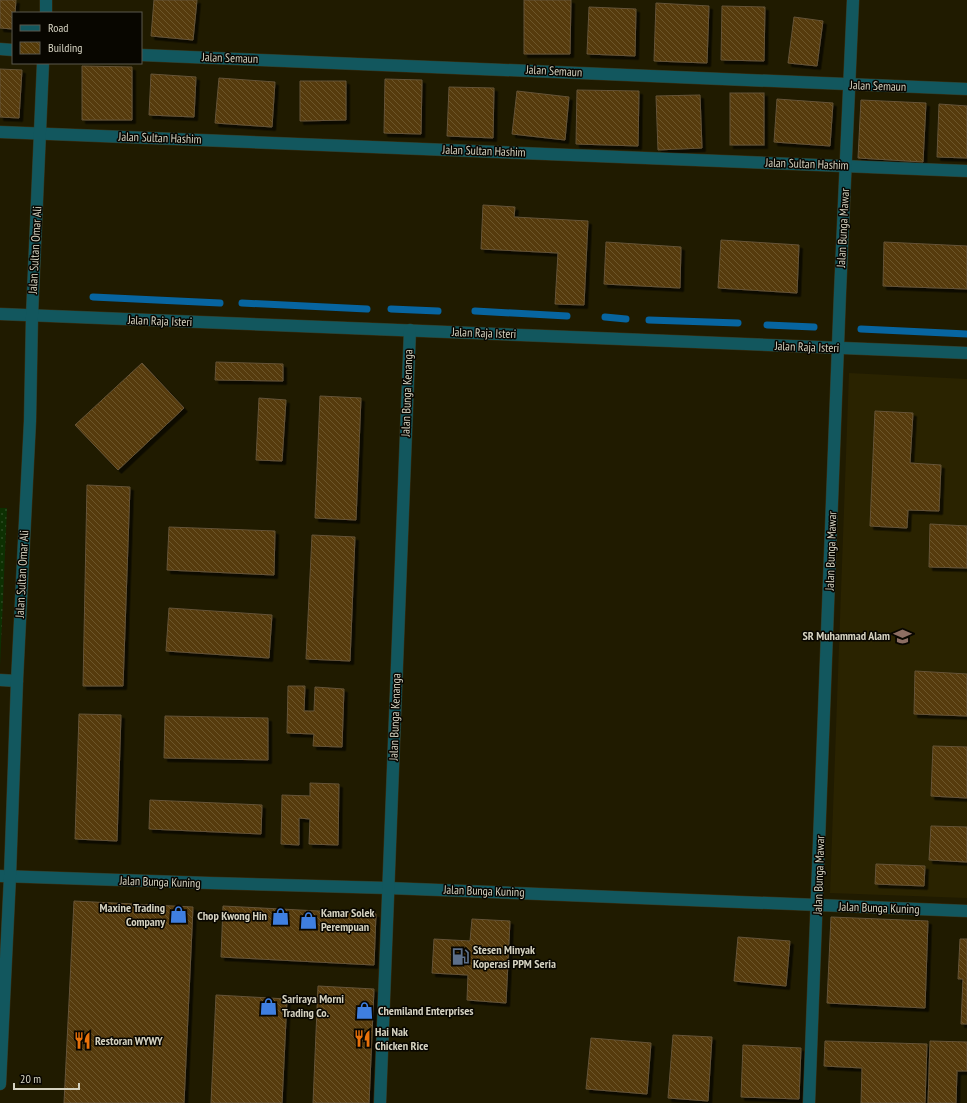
<svg xmlns="http://www.w3.org/2000/svg" width="967" height="1103" font-family="'PT Sans Narrow',sans-serif">
<style>
.built{fill:#2a2300}
.park{fill:url(#park-dots)}
.lines{fill:none;stroke-linecap:round;stroke-linejoin:round}
.stream{stroke:#0765a0;stroke-width:7}
.building{fill:url(#building-back-hatch);stroke:#655338;filter:url(#shadow)}
.street-casing{stroke:#39351b;stroke-width:13}
.street{stroke:#12575e;stroke-width:12}
.labels{text-anchor:middle;stroke-width:3;stroke-linejoin:round;paint-order:stroke}
.street-label{font-size:12px;fill:#d5d2c0;stroke:#080600}
.poi-label{font-size:12px;font-weight:bold;fill:#d5d2c0;stroke:#080600;text-anchor:start}
</style>
<defs>
<pattern id="park-dots" width="8" height="8" patternUnits="userSpaceOnUse"><rect width="8" height="8" fill="#0d3002"/><path d="M2 2h.1M6 6h.1" fill="none" stroke="#2f4d25" stroke-width="1.8" stroke-linecap="round"/></pattern>
<pattern id="building-back-hatch" width="6" height="6" patternUnits="userSpaceOnUse"><rect width="6" height="6" fill="#563b08"/><path d="M-1 5l2 2M0 0l6 6M5-1l2 2" fill="none" stroke="#6d562a"/></pattern>
<filter id="shadow"><feDropShadow dx="3.5" dy="3.5" stdDeviation="0" flood-color="#0009"/></filter>
</defs>
<rect width="100%" height="100%" fill="#201b00"/>
<path class="built" d="M849,373L967,379V898L830,893Z"/>
<path class="park" d="M0,508H7L0,666Z"/>
<g class="lines">
<g class="stream">
<path d="M93,297L220,303"/>
<path d="M242,303L367,309"/>
<path d="M391,309L438,311"/>
<path d="M475,311L567,316"/>
<path d="M605,317L626,319"/>
<path d="M649,320L738,323"/>
<path d="M767,325L814,327"/>
<path d="M861,329L967,334"/>
</g>
</g>
<g class="building">
<path d="M0,0H16L15,13H13V29L0,28Z"/>
<path d="M154,0H197L193,40L151,36Z"/>
<path d="M524,0H571L570,54H524Z"/>
<path d="M656,3L709,6L707,63L654,61Z"/>
<path d="M722,6L765,7L764,61L721,60Z"/>
<path d="M589,7L636,9L635,56L587,54Z"/>
<path d="M794,17L823,21L817,66L788,63Z"/>
<path d="M82,66L132,67V120H82Z"/>
<path d="M0,69L22,70L19,118L0,117Z"/>
<path d="M151,74L196,77L194,117L149,115Z"/>
<path d="M219,78L275,82L272,127L215,123Z"/>
<path d="M385,79L422,80L421,134L384,133Z"/>
<path d="M300,81H346V120L300,121Z"/>
<path d="M449,87L494,88L493,138L447,136Z"/>
<path d="M577,90L639,91L638,146L576,144Z"/>
<path d="M517,91L569,97L565,140L512,134Z"/>
<rect x="730" y="93" width="34" height="52"/>
<path d="M700,95L702,148L658,150L656,96Z"/>
<path d="M777,99L833,103L830,146L774,142Z"/>
<path d="M861,100L926,103L923,162L858,158Z"/>
<path d="M939,104L967,106V158L937,157Z"/>
<path d="M483,205L515,207L514,217L588,221L584,305L555,304L558,253L481,249Z"/>
<path d="M721,240L799,245L797,293L718,288Z"/>
<path d="M606,242L681,247L680,288L604,284Z"/>
<path d="M884,242L967,246V289L883,286Z"/>
<path d="M216,362L283,364V381L215,380Z"/>
<path d="M142,363L184,408L118,470L75,425Z"/>
<path d="M320,396L361,398L356,520L315,518Z"/>
<path d="M259,398L286,400L282,461L256,460Z"/>
<path d="M875,411L913,413L910,463L941,465L939,511L908,510L907,528L870,526Z"/>
<path d="M87,485L130,487L123,686H83Z"/>
<path d="M930,524L967,526V568L929,567Z"/>
<path d="M169,527L275,531L274,575L167,570Z"/>
<path d="M312,535L355,537L350,661L306,659Z"/>
<path d="M169,608L272,615L269,658L166,651Z"/>
<path d="M915,671L967,674V716L914,714Z"/>
<path d="M288,686H305L304,711H314L315,687L344,689L342,747L313,746L314,734L287,733Z"/>
<path d="M79,714L121,715L117,841L75,839Z"/>
<path d="M165,716L268,718V760L164,758Z"/>
<path d="M933,746L967,747V798L931,796Z"/>
<path d="M310,783L339,784L338,845L309,844L310,819L299,818V845L281,844L282,795L310,796Z"/>
<path d="M150,800L262,805L261,834L149,829Z"/>
<path d="M931,826L967,827V862L929,860Z"/>
<path d="M876,864L925,866L924,886L875,884Z"/>
<path d="M74,901L193,907L184,1103H64Z"/>
<path d="M223,906L376,914L374,965L221,957Z"/>
<path d="M831,917L928,921L925,1008L827,1003Z"/>
<path d="M472,919L510,921L506,1003L467,1000L468,975L432,973L434,939L470,941Z"/>
<path d="M738,937L790,941L786,986L734,981Z"/>
<path d="M960,939H967V1024H961L963,979H958Z"/>
<path d="M318,986L374,989L369,1103H313Z"/>
<path d="M216,995L287,999L282,1103H211Z"/>
<path d="M673,1035L712,1037L708,1101L668,1098Z"/>
<path d="M591,1038L651,1043L647,1094L586,1089Z"/>
<path d="M825,1041L927,1044L925,1103H861L862,1068L824,1066Z"/>
<path d="M930,1041L967,1042V1071H957L956,1103H928Z"/>
<path d="M743,1045L801,1048L799,1099L741,1097Z"/>
</g>
<g class="lines">
<defs>
<g id="street">
<path d="M46,13V0"/>
<path d="M0,49L13,50"/>
<path d="M141,55L967,89"/>
<path d="M0,132L967,171"/>
<path d="M0,314L967,353"/>
<path d="M0,680L17,681"/>
<path d="M0,876L210,883L388,888L967,911"/>
<path d="M0,1084L10,876L17,681L30,421L32,316L43,63"/>
<path d="M380,1103L410,330"/>
<path d="M809,1103L840,293L853,0"/>
</g>
</defs>
<use href="#street" class="street-casing"/>
<use href="#street" class="street"/>
</g>
<defs>
<symbol id="school-bare" viewBox="-9 -9 18 18"><path d="M0-5L7-2L0 1L-7-2ZM-4 1L0 2.5L4 1V4Q0 6-4 4Z" fill="#8d6e63" stroke="#080600" stroke-width="2.5" paint-order="stroke"/></symbol>
<symbol id="shop-bare" viewBox="-9 -9 18 18"><path d="M-5-2.5h2.3a2.7 3.5 0 0 1 5.4 0H5L5.5 6h-11ZM-1.5-2.5h3a1.5 2.3 0 0 0-3 0Z" fill="#3f7fe0" stroke="#080600" stroke-width="2.5" paint-order="stroke"/></symbol>
<symbol id="fuel-bare" viewBox="-9 -9 18 18"><path d="M-5.5-6h7V0h2V4h1.3V-2.5L3-4.5l.8-.8L6-3V5H2.5V1h-1V6h-7ZM-4.2-4.7v3.2H.2V-4.7Z" fill="#5c6f8a" stroke="#080600" stroke-width="2.5" paint-order="stroke"/></symbol>
<symbol id="restaurant-bare" viewBox="-9 -9 18 18"><path d="M-5-6h1v4h1v-4h1v4h1v-4h1v5L-1.5 .5V6h-2V.5L-5-1ZM5-6V6H3V1.5H1.5Q1.5-4 5-6Z" fill="#e8710a" stroke="#080600" stroke-width="2.5" paint-order="stroke"/></symbol>
</defs>
<g fill-rule="evenodd">
<use href="#school-bare" x="890" y="624" width="25" height="25"/>
<use href="#shop-bare" x="166" y="902" width="25" height="25"/>
<use href="#shop-bare" x="268" y="904" width="25" height="25"/>
<use href="#shop-bare" x="296" y="908" width="25" height="25"/>
<use href="#fuel-bare" x="448" y="944" width="25" height="25"/>
<use href="#shop-bare" x="256" y="994" width="25" height="25"/>
<use href="#shop-bare" x="352" y="998" width="25" height="25"/>
<use href="#restaurant-bare" x="350" y="1026" width="25" height="25"/>
<use href="#restaurant-bare" x="70" y="1028" width="25" height="25"/>
</g>
<g class="labels">
<g class="street-label">
<text transform="translate(230 58) rotate(2)" y="4">Jalan Semaun</text>
<text transform="translate(554 71) rotate(3)" y="4">Jalan Semaun</text>
<text transform="translate(878 86) rotate(2)" y="4">Jalan Semaun</text>
<text transform="translate(160 138) rotate(2)" y="4">Jalan Sultan Hashim</text>
<text transform="translate(484 151) rotate(2)" y="4">Jalan Sultan Hashim</text>
<text transform="translate(807 164) rotate(2)" y="4">Jalan Sultan Hashim</text>
<text transform="translate(843 228) rotate(-87)" y="4">Jalan Bunga Mawar</text>
<text transform="translate(35 250) rotate(-87)" y="4">Jalan Sultan Omar Ali</text>
<text transform="translate(160 321) rotate(2)" y="4">Jalan Raja Isteri</text>
<text transform="translate(484 333) rotate(2)" y="4">Jalan Raja Isteri</text>
<text transform="translate(807 347) rotate(2)" y="4">Jalan Raja Isteri</text>
<text transform="translate(407 393) rotate(-88)" y="4">Jalan Bunga Kenanga</text>
<text transform="translate(831 551) rotate(-88)" y="4">Jalan Bunga Mawar</text>
<text transform="translate(22 574) rotate(-87)" y="4">Jalan Sultan Omar Ali</text>
<text transform="translate(395 717) rotate(-88)" y="4">Jalan Bunga Kenanga</text>
<text transform="translate(819 875) rotate(-88)" y="4">Jalan Bunga Mawar</text>
<text transform="translate(160 882) rotate(2)" y="4">Jalan Bunga Kuning</text>
<text transform="translate(484 891) rotate(2)" y="4">Jalan Bunga Kuning</text>
<text transform="translate(879 908) rotate(2)" y="4">Jalan Bunga Kuning</text>
</g>
<g class="poi-label">
<text x="890" y="640" text-anchor="end">SR Muhammad Alam</text>
<text x="165" y="912" text-anchor="end">Maxine Trading<tspan x="165" dy="14">Company</tspan></text>
<text x="321" y="917">Kamar Solek<tspan x="321" dy="14">Perempuan</tspan></text>
<text x="267" y="920" text-anchor="end">Chop Kwong Hin</text>
<text x="473" y="954">Stesen Minyak<tspan x="473" dy="14">Koperasi PPM Seria</tspan></text>
<text x="282" y="1003">Sariraya Morni<tspan x="282" dy="14">Trading Co.</tspan></text>
<text x="378" y="1015">Chemiland Enterprises</text>
<text x="375" y="1036">Hai Nak<tspan x="375" dy="14">Chicken Rice</tspan></text>
<text x="95" y="1045">Restoran WYWY</text>
</g>
</g>
<rect x="12" y="12" width="130" height="52" fill="#080600" stroke="#5a584d"/>
<rect x="20" y="25" width="20" height="6" fill="#12575e" stroke="#5a584d"/>
<text x="48" y="32" font-size="12" fill="#d5d2c0">Road</text>
<rect x="20" y="42" width="20" height="12" fill="url(#building-back-hatch)" stroke="#5a584d"/>
<text x="48" y="52" font-size="12" fill="#d5d2c0">Building</text>
<path d="M14 1083v6h65v-6" fill="none" stroke="#d5d2c0" stroke-width="2"/>
<text x="20" y="1083" font-size="12" fill="#d5d2c0" stroke="#080600" stroke-width="3" paint-order="stroke">20 m</text>
</svg>
